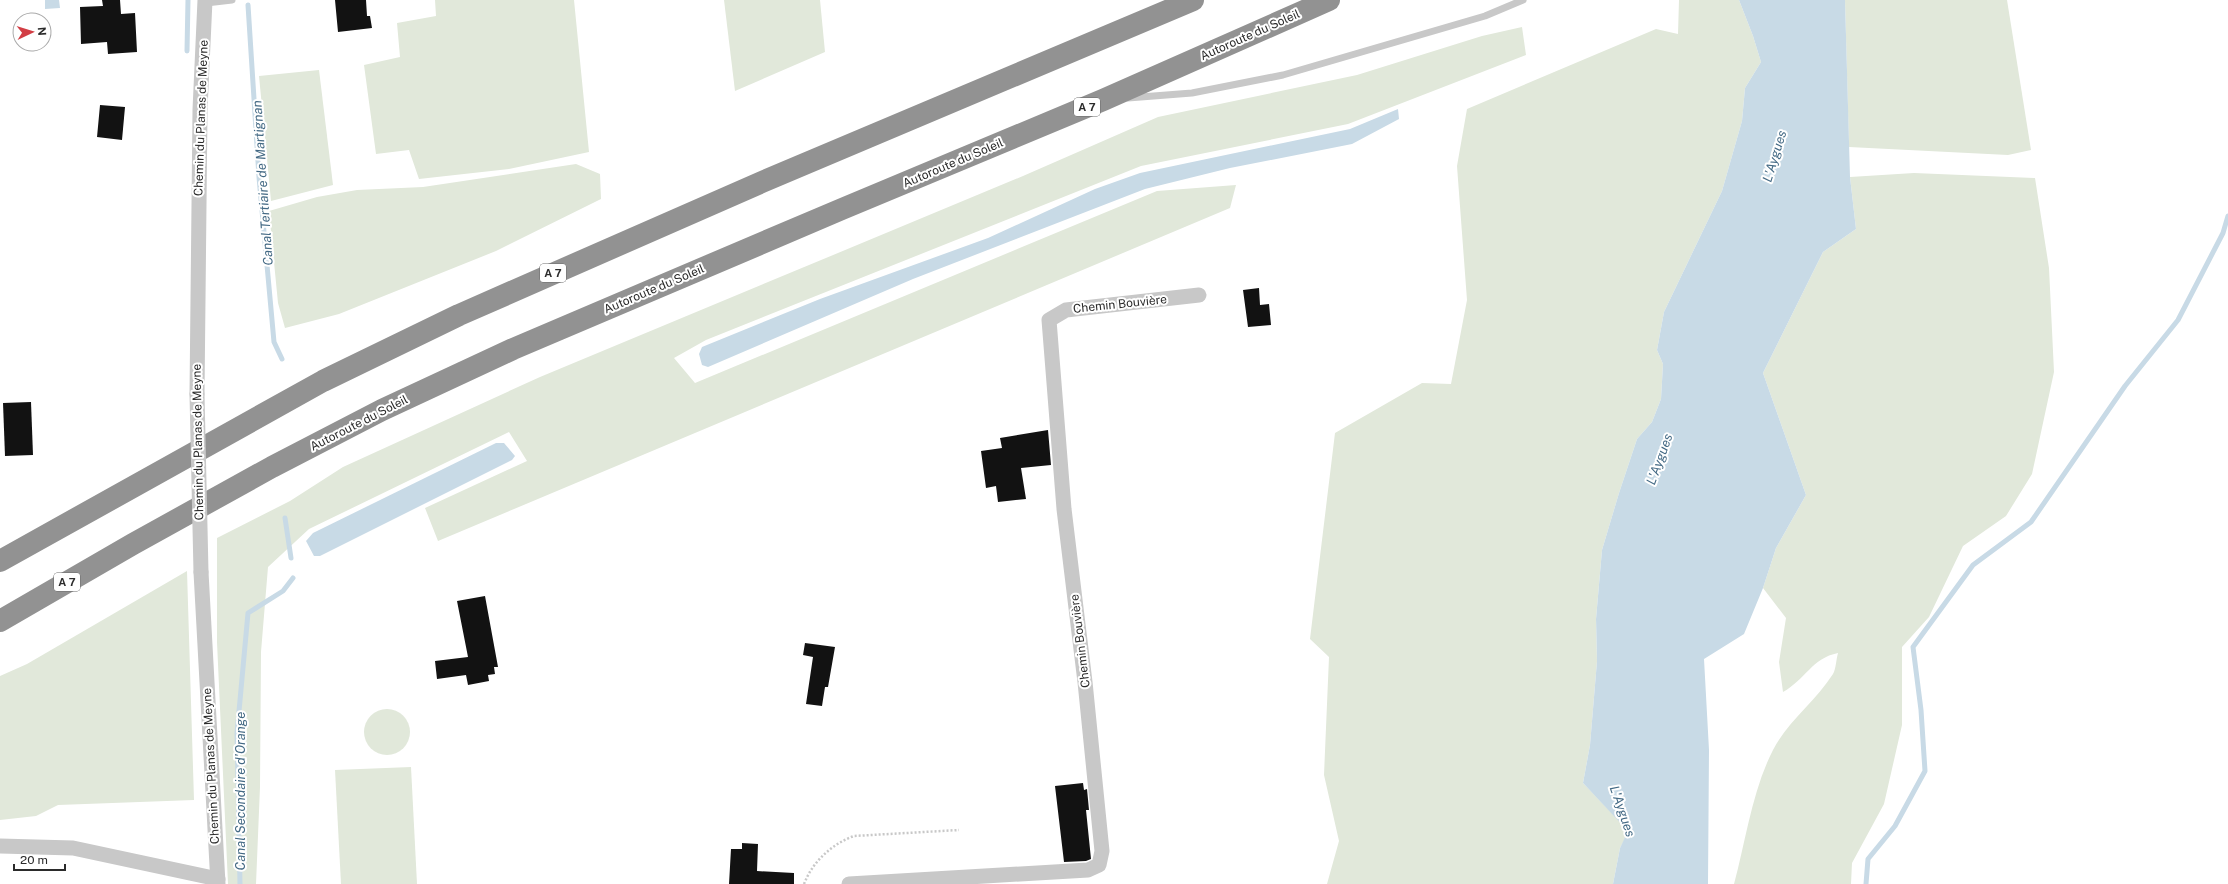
<svg xmlns="http://www.w3.org/2000/svg" width="2228" height="884" font-family="'Public Sans',sans-serif">
<style>
.green{fill:#e1e8da}
.water{fill:#c8dae6}
.lines{fill:none;stroke-linecap:round;stroke-linejoin:round}
.stream{stroke:#c8dae6;stroke-width:5}
.building{fill:#121212}
.path{stroke:#c8c8c8;stroke-width:2.5;stroke-dasharray:2 2;stroke-linecap:butt}
.lane{stroke:#c8c8c8;stroke-width:7}
.street{stroke:#c8c8c8;stroke-width:15}
.highway{stroke:#929292;stroke-width:22}
.street-bridge{stroke:#c8c8c8;stroke-width:15}
.labels{text-anchor:middle;stroke-width:4;stroke-linejoin:round;paint-order:stroke}
.shield{fill:#fff;stroke:#6b6b6b;stroke-width:1}
.shield-label{font-size:11px;font-weight:bold;fill:#2b2b2b}
.street-label{font-size:12px;fill:#2b2b2b;stroke:#fff}
.water-label{font-size:13px;font-style:italic;fill:#436984;stroke:#fff}
</style>
<rect width="100%" height="100%" fill="#fff"/>
<g class="green">
<path d="M435,0H574L589,152L509,169L419,179L409,150L376,154L364,65L400,57L397,23L436,16Z"/>
<path d="M724,0H820L825,52L735,91Z"/>
<path d="M1679,0H1739L1753,36L1761,62L1745,88L1742,121L1722,191L1664,312L1657,350L1663,364L1661,399L1652,422L1637,439L1619,493L1602,550L1596,619L1597,661L1590,745L1583,783L1629,831L1620,848L1613,884H1327L1339,841L1324,775L1329,657L1310,639L1335,433L1422,383L1451,384L1467,300L1457,166L1467,109L1656,29L1678,34Z"/>
<path d="M1845,0H2007L2031,150L2008,155L1849,147Z"/>
<path d="M1522,27L1526,55L1348,124L1141,166L706,340L674,358L695,383L1157,191L1236,185L1230,208L438,541L425,508L527,461L509,432L309,529L268,567L261,652L260,787L256,884H228L217,642V538L290,501L343,467L540,377L1023,176L1158,117L1357,75L1482,36Z"/>
<path d="M319,70L333,185L271,201L259,76Z"/>
<path d="M576,164L600,174L601,199L496,251L339,314L285,328L278,303L269,211L317,197L357,190L423,187Z"/>
<path d="M1914,173L2035,178L2049,268L2054,372L2032,474L2006,516L1963,546L1929,617L1902,647V725L1884,804L1852,863L1851,884H1734C1746,840 1752,791 1773,750C1788,721 1815,702 1833,674C1836,669 1836,660 1838,653C1812,658 1805,680 1783,692L1779,662L1786,618L1763,588L1776,548L1806,495L1763,373L1823,252L1856,229L1850,177Z"/>
<path d="M187,571L194,800L58,805L36,816L0,820V676L27,664Z"/>
<circle cx="387" cy="732" r="23"/>
<path d="M411,767L417,884H341L335,770Z"/>
</g>
<g class="water">
<path d="M45,0H59L60,8L45,9Z"/>
<path d="M1739,0H1845L1850,177L1856,229L1823,252L1763,373L1806,495L1776,548L1763,588L1744,634L1704,659L1709,750L1708,884H1613L1620,848L1628,831L1583,783L1590,745L1597,661L1596,619L1602,550L1619,493L1637,439L1652,422L1661,399L1663,364L1657,350L1664,312L1722,191L1742,121L1745,88L1761,62L1753,36Z"/>
<path d="M1398,109L1399,119L1352,144L1230,168L1145,189L913,279L708,367L702,365L699,354L702,347L820,299L988,238L1095,189L1140,173L1350,129Z"/>
<path d="M496,443H504L515,456L512,460L320,556H314L306,541L313,533Z"/>
</g>
<g class="lines">
<g class="stream">
<path d="M248,5L259,177L274,342L282,359"/>
<path d="M187,51L188,0"/>
<path d="M285,518L291,558"/>
<path d="M240,884L237,733L248,613L283,591L293,578"/>
<path d="M1866,884L1868,859L1895,826L1925,771L1921,710L1913,647L1973,565L2031,522L2125,386L2178,320L2223,233L2228,216"/>
</g>
</g>
<g class="building">
<path d="M102,0H120L121,14L135,13L137,52L108,54L107,42L81,44L80,7L103,6Z"/>
<path d="M335,0H366L367,16H370L372,28L338,32Z"/>
<path d="M100,105L125,107L122,140L97,137Z"/>
<path d="M1259,288L1260,305L1269,304L1271,325L1248,327L1243,290Z"/>
<path d="M31,402L33,455L5,456L3,403Z"/>
<path d="M1048,430L1051,465L1021,468L1026,499L998,502L996,486L986,488L981,451L1002,448L1000,438Z"/>
<path d="M485,596L498,667H494L495,674L488,675L489,681L468,685L466,675L437,679L435,661L468,657L457,601Z"/>
<path d="M805,643L835,647L828,687H825L822,706L806,704L813,657L803,655Z"/>
<path d="M1083,783L1084,790L1087,789L1089,810H1086L1091,859L1086,861L1064,862L1055,786Z"/>
<path d="M742,843L758,844L757,871L794,873V884H729L731,849H742Z"/>
</g>
<g class="lines">
<path class="path" d="M804,884C813,861 832,844 854,836L959,830"/>
<g class="lane">
<path d="M206,3L232,0"/>
<path d="M1128,98L1192,93L1283,75L1485,16L1523,0"/>
</g>
<g class="street">
<path d="M197,394L200,110L205,0"/>
<path d="M201,572L218,884"/>
<path d="M0,846L73,848L218,879"/>
<path d="M849,884L1088,870L1099,865L1102,851L1085,682L1064,509L1049,320L1066,310L1199,295"/>
</g>
<g class="highway">
<path d="M0,561L323,381L459,315L762,182L1193,0"/>
<path d="M0,621L133,544L272,467L382,410L513,349L842,209L1103,100L1329,0"/>
</g>
<path class="street-bridge" d="M197,394L201,572"/>
</g>
<g class="labels">
<g class="shield">
<rect x="1074" y="98" width="26" height="18" rx="3"/>
<rect x="540" y="264" width="26" height="18" rx="3"/>
<rect x="54" y="573" width="26" height="18" rx="3"/>
</g>
<g class="shield-label">
<text x="1087" y="111">A 7</text>
<text x="553" y="277">A 7</text>
<text x="67" y="586">A 7</text>
</g>
<g class="street-label">
<text transform="translate(1250 35) rotate(-24)" y="4">Autoroute du Soleil</text>
<text transform="translate(201 118) rotate(-88)" y="4">Chemin du Planas de Meyne</text>
<text transform="translate(953 163) rotate(-23)" y="4">Autoroute du Soleil</text>
<text transform="translate(654 289) rotate(-23)" y="4">Autoroute du Soleil</text>
<text transform="translate(1120 304) rotate(-6)" y="4">Chemin Bouvière</text>
<text transform="translate(359 423) rotate(-27)" y="4">Autoroute du Soleil</text>
<text transform="translate(198 442) rotate(-91)" y="4">Chemin du Planas de Meyne</text>
<text transform="translate(1080 641) rotate(-97)" y="4">Chemin Bouvière</text>
<text transform="translate(211 766) rotate(-93)" y="4">Chemin du Planas de Meyne</text>
</g>
<g class="water-label">
<text transform="translate(1774 156) rotate(-73)" y="5">L'Aygues</text>
<text transform="translate(262 183) rotate(-94)" y="5">Canal Tertiaire de Martignan</text>
<text transform="translate(1659 459) rotate(-70)" y="5">L'Aygues</text>
<text transform="translate(240 791) rotate(-90)" y="5">Canal Secondaire d'Orange</text>
<text transform="translate(1623 811) rotate(71)" y="5">L'Aygues</text>
</g>
</g>
<g transform="translate(32 32) rotate(86)"><circle r="19" fill="#ffffff" stroke="#aaaaaa"/>
<path d="M0-3L7 15L0 10L-7 15Z" fill="#d23e45"/>
<text y="-6" font-size="11" font-weight="bold" text-anchor="middle" fill="#2b2b2b">N</text>
</g>
<path d="M14 864v6h51v-6" fill="none" stroke="#2b2b2b" stroke-width="2"/>
<text x="20" y="864" font-size="12" fill="#2b2b2b" stroke="#ffffff" stroke-width="3" paint-order="stroke">20 m</text>
</svg>
